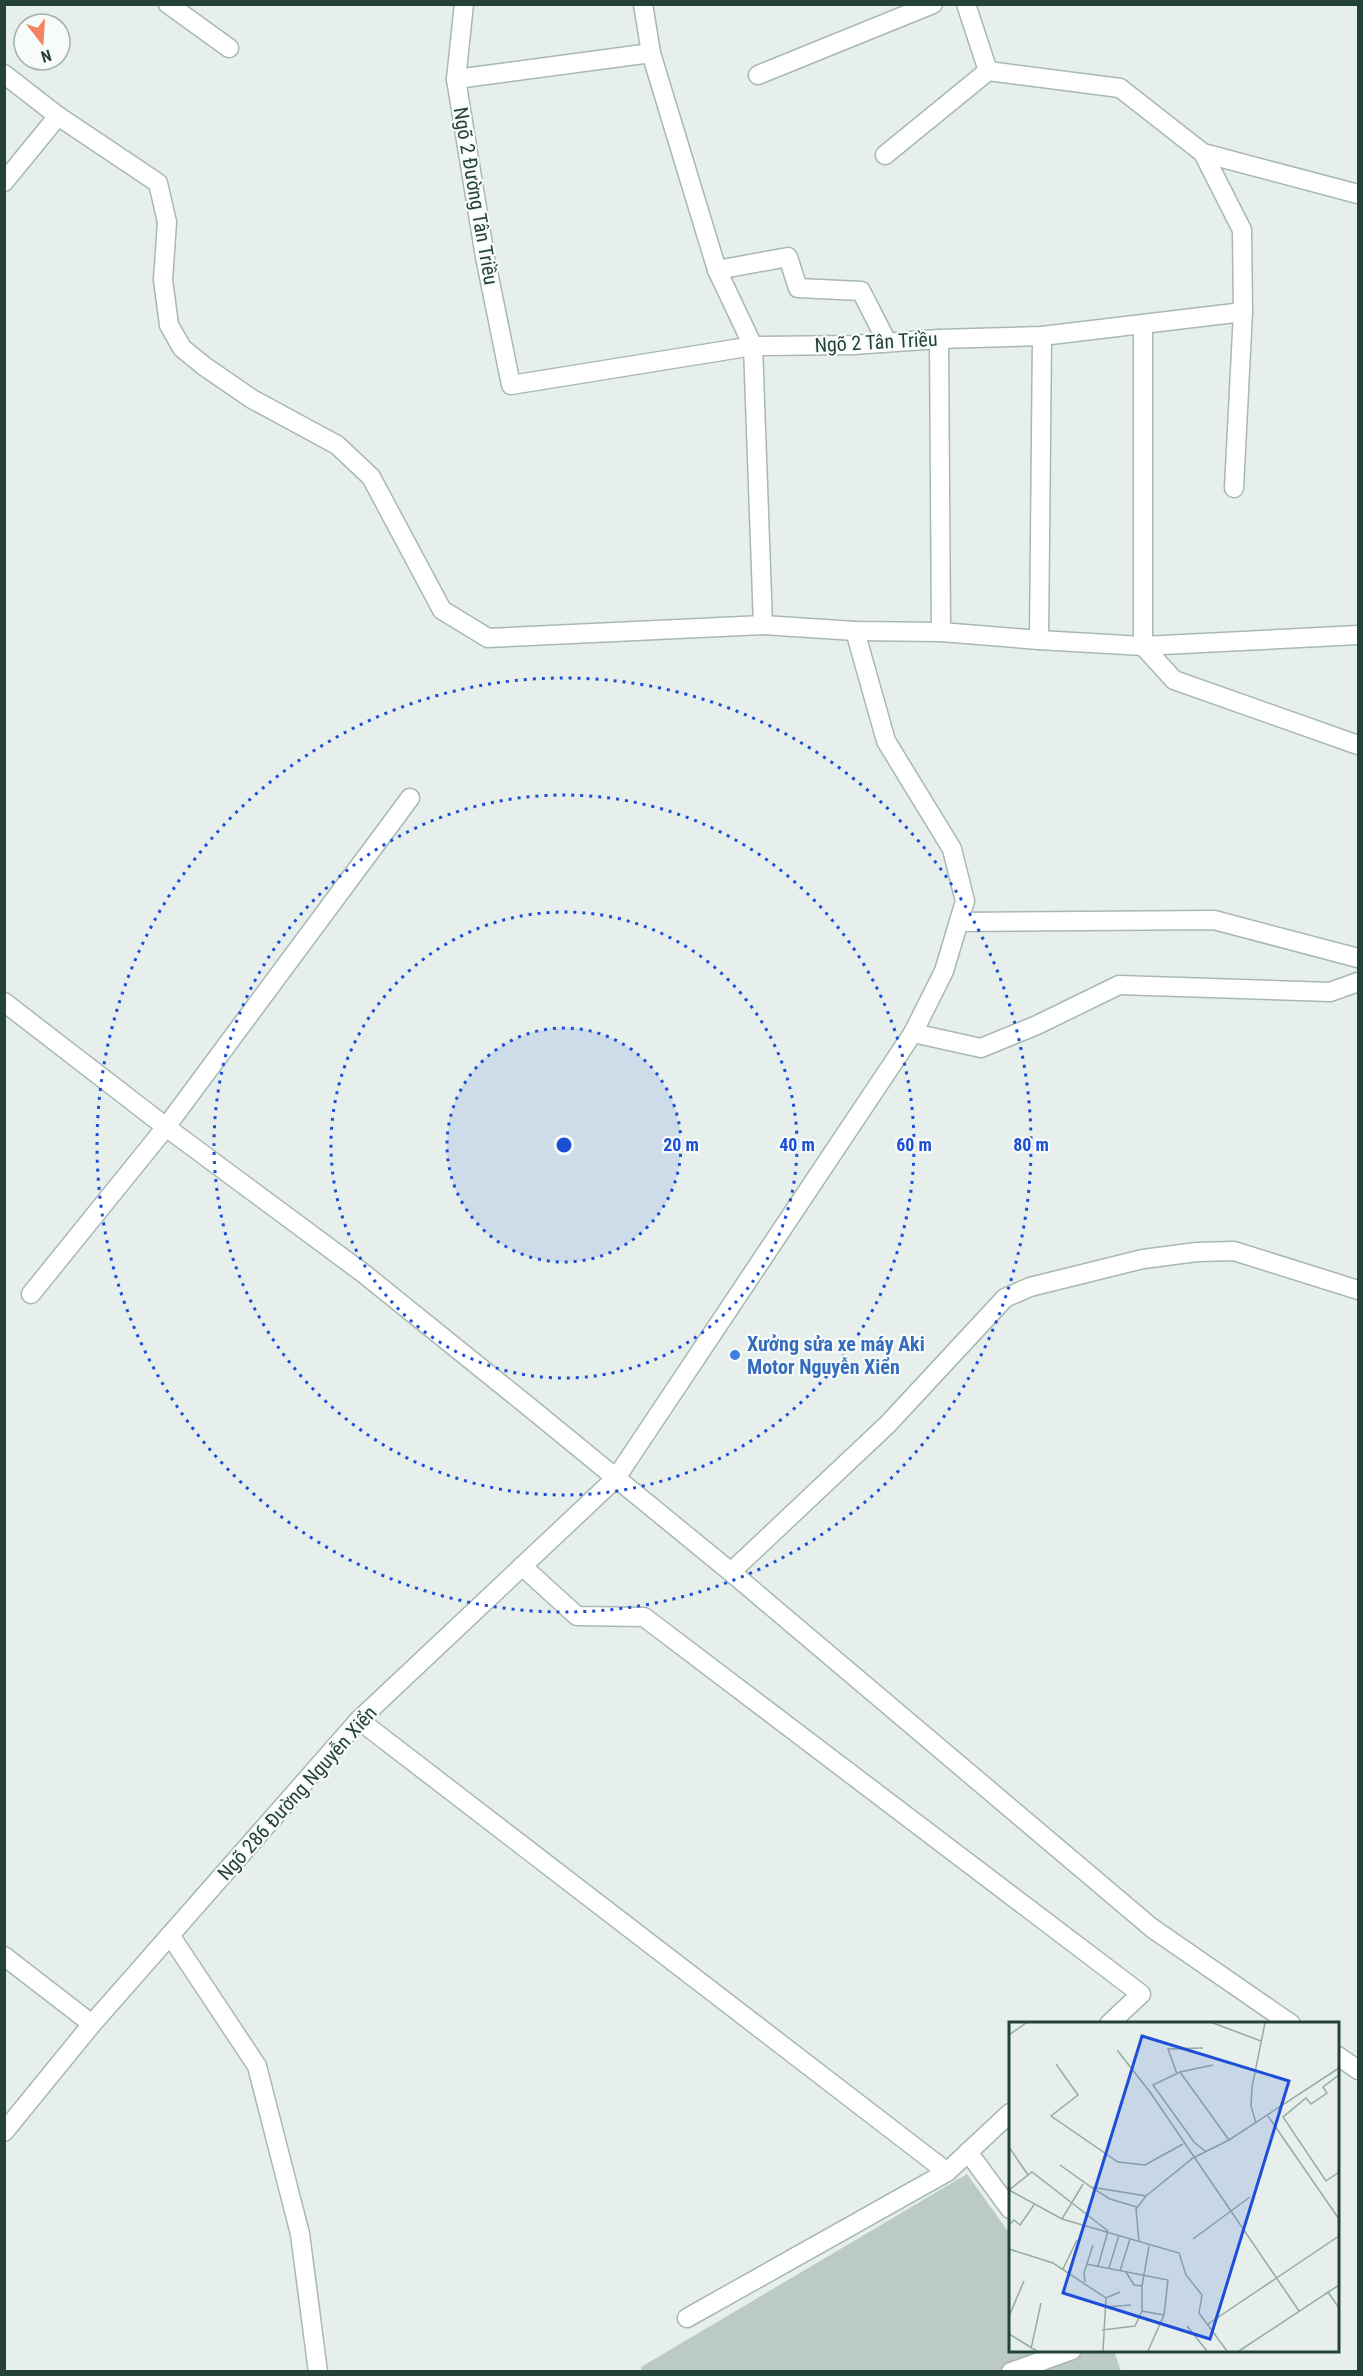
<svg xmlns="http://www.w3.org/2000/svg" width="1363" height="2376" font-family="'Roboto Condensed',sans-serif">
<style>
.building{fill:#bbcac4}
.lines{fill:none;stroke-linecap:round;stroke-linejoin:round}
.lane-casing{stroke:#a8b8b2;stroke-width:21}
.street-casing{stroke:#a8b8b2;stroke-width:21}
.lane{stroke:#fff;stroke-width:18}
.street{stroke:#fff;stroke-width:18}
.ring{fill:none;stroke:#1d4ed8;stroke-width:3;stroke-dasharray:3 6}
.shop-dot{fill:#3f7fe0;stroke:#f7fbf9;stroke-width:2}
.labels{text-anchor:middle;stroke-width:4.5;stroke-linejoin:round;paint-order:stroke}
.street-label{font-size:20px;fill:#24423a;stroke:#f7fbf9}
.shop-label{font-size:20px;font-weight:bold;fill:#366cbe;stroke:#f7fbf9;text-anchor:start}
.inset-road{fill:none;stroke:#98aaa4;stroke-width:1.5}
.view{fill:#1d4ed8;fill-opacity:0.15;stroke:#1d4ed8;stroke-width:3}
.inset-edge{fill:none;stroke:#24423a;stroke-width:3}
.centre{fill:#1d4ed8;stroke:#f7fbf9;stroke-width:3}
.ring-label{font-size:18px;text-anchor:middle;font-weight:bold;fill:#1d4ed8;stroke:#f7fbf9;stroke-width:4.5;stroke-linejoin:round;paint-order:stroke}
</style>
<rect width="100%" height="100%" fill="#e6efeb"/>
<path class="building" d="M967,2174L1010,2234V2350H1114L1121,2372H642L641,2367Z"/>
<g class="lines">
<defs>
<g id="lane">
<path d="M168,4L229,48"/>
<path d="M643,4L651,53"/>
<path d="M966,4L988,71"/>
<path d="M758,75L933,4"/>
<path d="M456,79L651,53L717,270L788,257L798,288L861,291L887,342"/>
<path d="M1203,153L1242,230L1243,312L1234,488"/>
<path d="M885,155L988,71L1120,88L1203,153L1358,194"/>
<path d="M717,270L753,346L763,625"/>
<path d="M1143,325V646"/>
<path d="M939,339L941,632"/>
<path d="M753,346L853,345L939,339L1042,336L1243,312"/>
<path d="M1039,640L1042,336"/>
<path d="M959,922L1214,920L1358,958"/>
<path d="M4,1002L166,1127L363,1273L528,1406L731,1572L1152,1928L1291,2024"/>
<path d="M913,1033L981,1048L1037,1025L1119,985L1330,992L1358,982"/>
<path d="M31,1294L166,1127L410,798"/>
<path d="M522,1566L577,1616L644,1617L1141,1994L1109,2024"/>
<path d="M731,1572L888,1424L1005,1298L1030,1287L1143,1259L1197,1252L1234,1251L1358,1290"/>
<path d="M359,1720L947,2172"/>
<path d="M170,1935L257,2066L300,2234L318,2372"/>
<path d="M1338,2056L1358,2070"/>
<path d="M968,2152L1010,2209"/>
<path d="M687,2318L947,2172L1010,2113"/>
<path d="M1011,2372L1072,2350"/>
</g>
<g id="street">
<path d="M464,4L456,79L485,257L511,385L753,346"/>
<path d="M4,74L58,116L158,183L167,222L163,280L169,325L182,348L204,366L252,399L337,445L371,477L442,610L488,638L763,625L855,631L941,632L1039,640L1143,646L1358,635"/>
<path d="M4,182L58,116"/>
<path d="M1143,646L1174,680L1358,745"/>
<path d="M4,1956L92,2024"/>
<path d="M4,2132L92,2024L359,1720L616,1478L913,1033L944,971L965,901L952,849L886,741L855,631"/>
</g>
</defs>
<use href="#lane" class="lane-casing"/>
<use href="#street" class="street-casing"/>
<use href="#lane" class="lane"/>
<use href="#street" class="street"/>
</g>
<circle cx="564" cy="1145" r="117" fill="#1d4ed8" fill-opacity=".12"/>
<g class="ring">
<circle cx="564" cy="1145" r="117"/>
<circle cx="564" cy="1145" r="233"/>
<circle cx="564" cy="1145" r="350"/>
<circle cx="564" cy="1145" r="467"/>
</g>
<circle class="shop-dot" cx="735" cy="1355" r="6"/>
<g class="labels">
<g class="street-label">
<text transform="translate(476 196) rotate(80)" y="7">Ngõ 2 Đường Tân Triều</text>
<text transform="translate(876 342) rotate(-3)" y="7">Ngõ 2 Tân Triều</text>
<text transform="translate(297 1793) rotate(-48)" y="7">Ngõ 286 Đường Nguyễn Xiển</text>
</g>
<g class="shop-label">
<text x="747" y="1351">Xưởng sửa xe máy Aki<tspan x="747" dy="23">Motor Nguyễn Xiển</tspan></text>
</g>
</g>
<g transform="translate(1009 2022)">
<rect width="330" height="330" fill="#e6efeb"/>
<path class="inset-road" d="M204,1L252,19M0,13L17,1M108,28L141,70L290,289M47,42L69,73L42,94L109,140L136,143L174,122M171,50L220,118M168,52L159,27L194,26M330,53L314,65L318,71L302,82L297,76L274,95L317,159L330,150M259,94L330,197M247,101L242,84L243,65L256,1M0,125L19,153M197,130L185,120L144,63L171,50L204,43M51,143L82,165L137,174M82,165L101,177L128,185M0,168L53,197L170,231L177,253L193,273L190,291L218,329M0,168L23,150L99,209M53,197L74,162M0,203L5,198L11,203L25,183M184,217L241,175M130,220L127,187L137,174L184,136L220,118L330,46M0,227L44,241L97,276L111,270M77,242L159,258L155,293L139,329M89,244L99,209M100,246L110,213M54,247L68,218M111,249L121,217M117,250L125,263L133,264V289L155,293M76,260L75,251L84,223M133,264L140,224M319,270L330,286M97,285L122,283M0,294L15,259M199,302L330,214M178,304L198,329M93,308L126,304L133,289M0,312L28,329M22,327L32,281M94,329L97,276M230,329L330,263"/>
<path class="view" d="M133,14L280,59L201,317L54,271Z"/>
<rect width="330" height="330" class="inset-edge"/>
</g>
<circle cx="564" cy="1145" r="9" class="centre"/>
<g class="ring-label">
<text x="681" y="1151">20 m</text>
<text x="797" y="1151">40 m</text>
<text x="914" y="1151">60 m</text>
<text x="1031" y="1151">80 m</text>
</g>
<rect width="1363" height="2376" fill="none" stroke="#24423a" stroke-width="12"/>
<g transform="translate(42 42) rotate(163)"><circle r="28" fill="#f7fbf9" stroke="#a3b1ad" stroke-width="1.5"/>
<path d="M0-4.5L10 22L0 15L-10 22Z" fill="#f4845f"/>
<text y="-9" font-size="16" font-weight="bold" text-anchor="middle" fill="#24423a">N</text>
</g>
</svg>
